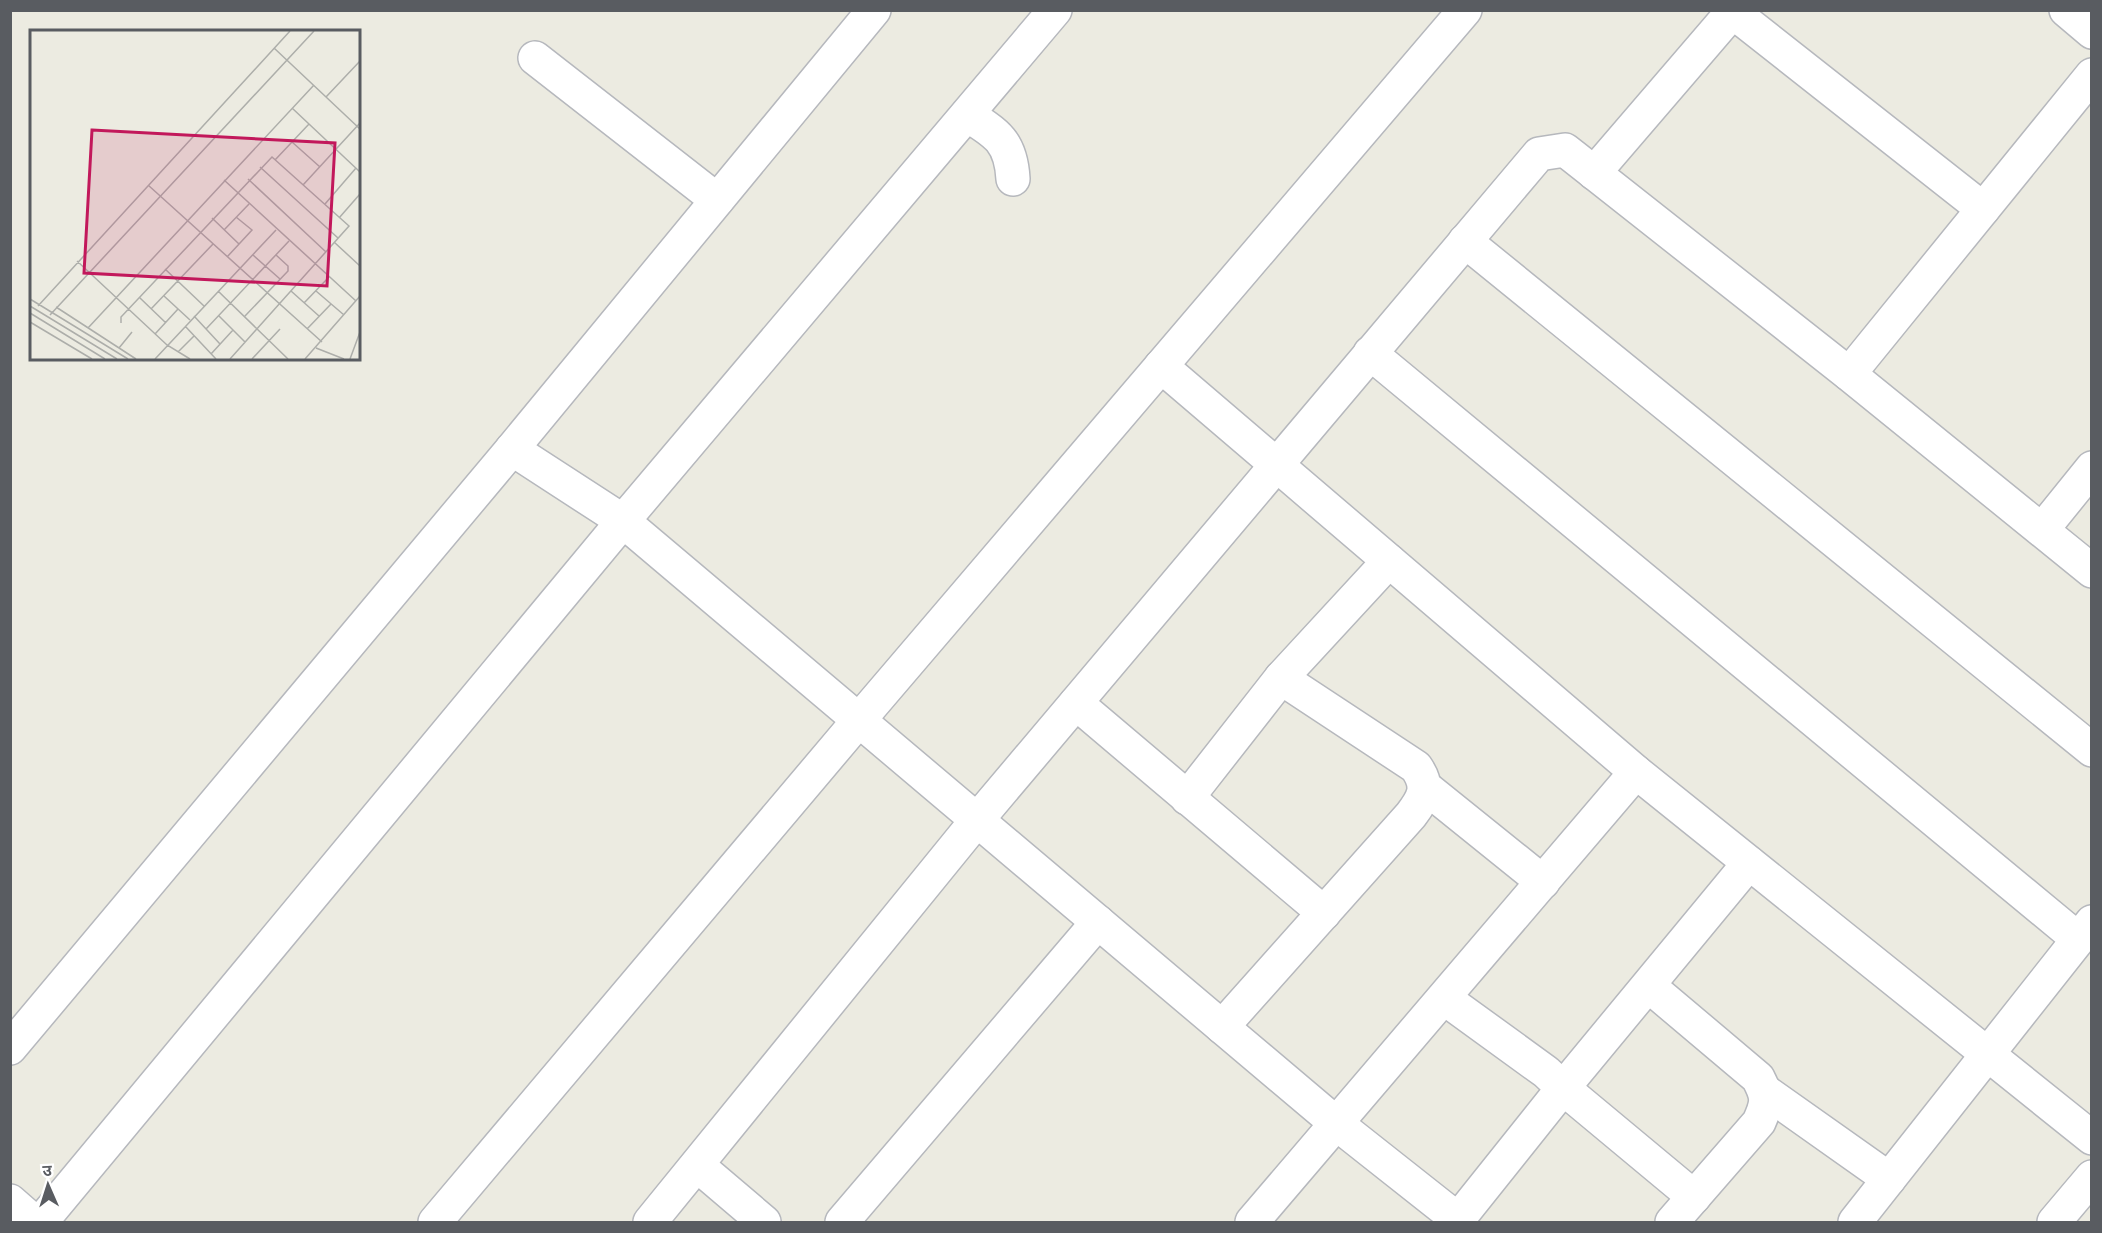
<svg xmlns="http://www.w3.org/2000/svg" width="2102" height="1233" font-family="Rubik,'Noto Sans Devanagari',sans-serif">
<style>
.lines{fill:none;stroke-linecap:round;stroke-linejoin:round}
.minor-casing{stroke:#b6b8bd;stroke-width:36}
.minor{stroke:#fff;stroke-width:33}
.inset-road{fill:none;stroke:#adaeaa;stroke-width:1.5}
.view{fill:#c2185b;fill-opacity:0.15;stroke:#c2185b;stroke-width:3}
.inset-edge{fill:none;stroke:#595c61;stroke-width:3}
</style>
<rect width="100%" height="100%" fill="#ecebe1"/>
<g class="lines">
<defs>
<g id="minor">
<path d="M2066,10L2092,32"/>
<path d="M1733,12L1983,209"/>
<path d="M535,58L717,200"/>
<path d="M967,115C997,133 1011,142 1013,179"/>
<path d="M1594,173L1734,10"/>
<path d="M1465,241L2092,750"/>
<path d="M1370,353L2078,939"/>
<path d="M1161,366L1636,772L2092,1138"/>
<path d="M1849,374L2092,75"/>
<path d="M512,449L623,521L1337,1124L1461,1222"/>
<path d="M2042,530L2092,468"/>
<path d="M1076,703L1324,913"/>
<path d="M1425,787L1543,882"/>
<path d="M1187,798L1281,678L1389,561"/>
<path d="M1649,986L1758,1078C1768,1097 1768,1102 1759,1122L1672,1222"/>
<path d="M1444,998L1546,1072L1563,1088L1694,1197"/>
<path d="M1222,1027L1411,815C1424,798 1430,787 1416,767L1281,678"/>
<path d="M10,1048L512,449L874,10"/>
<path d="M1766,1092L1889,1179"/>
<path d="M697,1165L764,1222"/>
<path d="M10,1201L34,1222"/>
<path d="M41,1222L623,521L1055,10"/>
<path d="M435,1222L859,720L1465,10"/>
<path d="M650,1222L977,820L1539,154L1565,150L1574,157L1849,374L2092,571"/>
<path d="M842,1222L1098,922"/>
<path d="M1252,1222L1636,772"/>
<path d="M1456,1222L1563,1088L1749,863"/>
<path d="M1855,1222L2092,922"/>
<path d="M2054,1222L2092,1177"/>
</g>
</defs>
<use href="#minor" class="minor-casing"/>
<use href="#minor" class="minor"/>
</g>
<g transform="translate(30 30)">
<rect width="330" height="330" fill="#ecebe1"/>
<path class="inset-road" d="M244,18L330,99M296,67L330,31M262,78L330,142M262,112L290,137M245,130L279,94M230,137L308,208M218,149L296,222M194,150L326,271M118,155L292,312M273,155L330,93M295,174L326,138M182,188L209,214M309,188L330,164M194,200L219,174M304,212L330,236M223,225L250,249M197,227L222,200L206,187M47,231L137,315L160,329M135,239L174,276M188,261L258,329M261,261L289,286M286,261L314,285M134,266L160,290M110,268L136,293M0,269L98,329M274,273L299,247M0,276L87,329M8,276L260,1M26,277L106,329M121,279L183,214M0,283L75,329M20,285L284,1M164,286L190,314M189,286L215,312M215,286L258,241V236L246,225M0,292L62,329M91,293V287L242,127L319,196L200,329M155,296L186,329M58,298L284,55M176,299L259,211M277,299L301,274M125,304L148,279M89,318L102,302M286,318L314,329M148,322L164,306M181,324L203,300M125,329L246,200M222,329L250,299M275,329L330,266M320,329L330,302"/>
<path class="view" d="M62,100L305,113L297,256L54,243Z"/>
<rect width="330" height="330" class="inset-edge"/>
</g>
<rect width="2102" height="1233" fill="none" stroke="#595c61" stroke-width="24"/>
<g transform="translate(48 1185) rotate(357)" stroke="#ffffff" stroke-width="4.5" paint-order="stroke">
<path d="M0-4.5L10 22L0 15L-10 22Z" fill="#595c61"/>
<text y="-9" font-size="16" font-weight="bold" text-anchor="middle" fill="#595c61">उ</text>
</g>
</svg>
